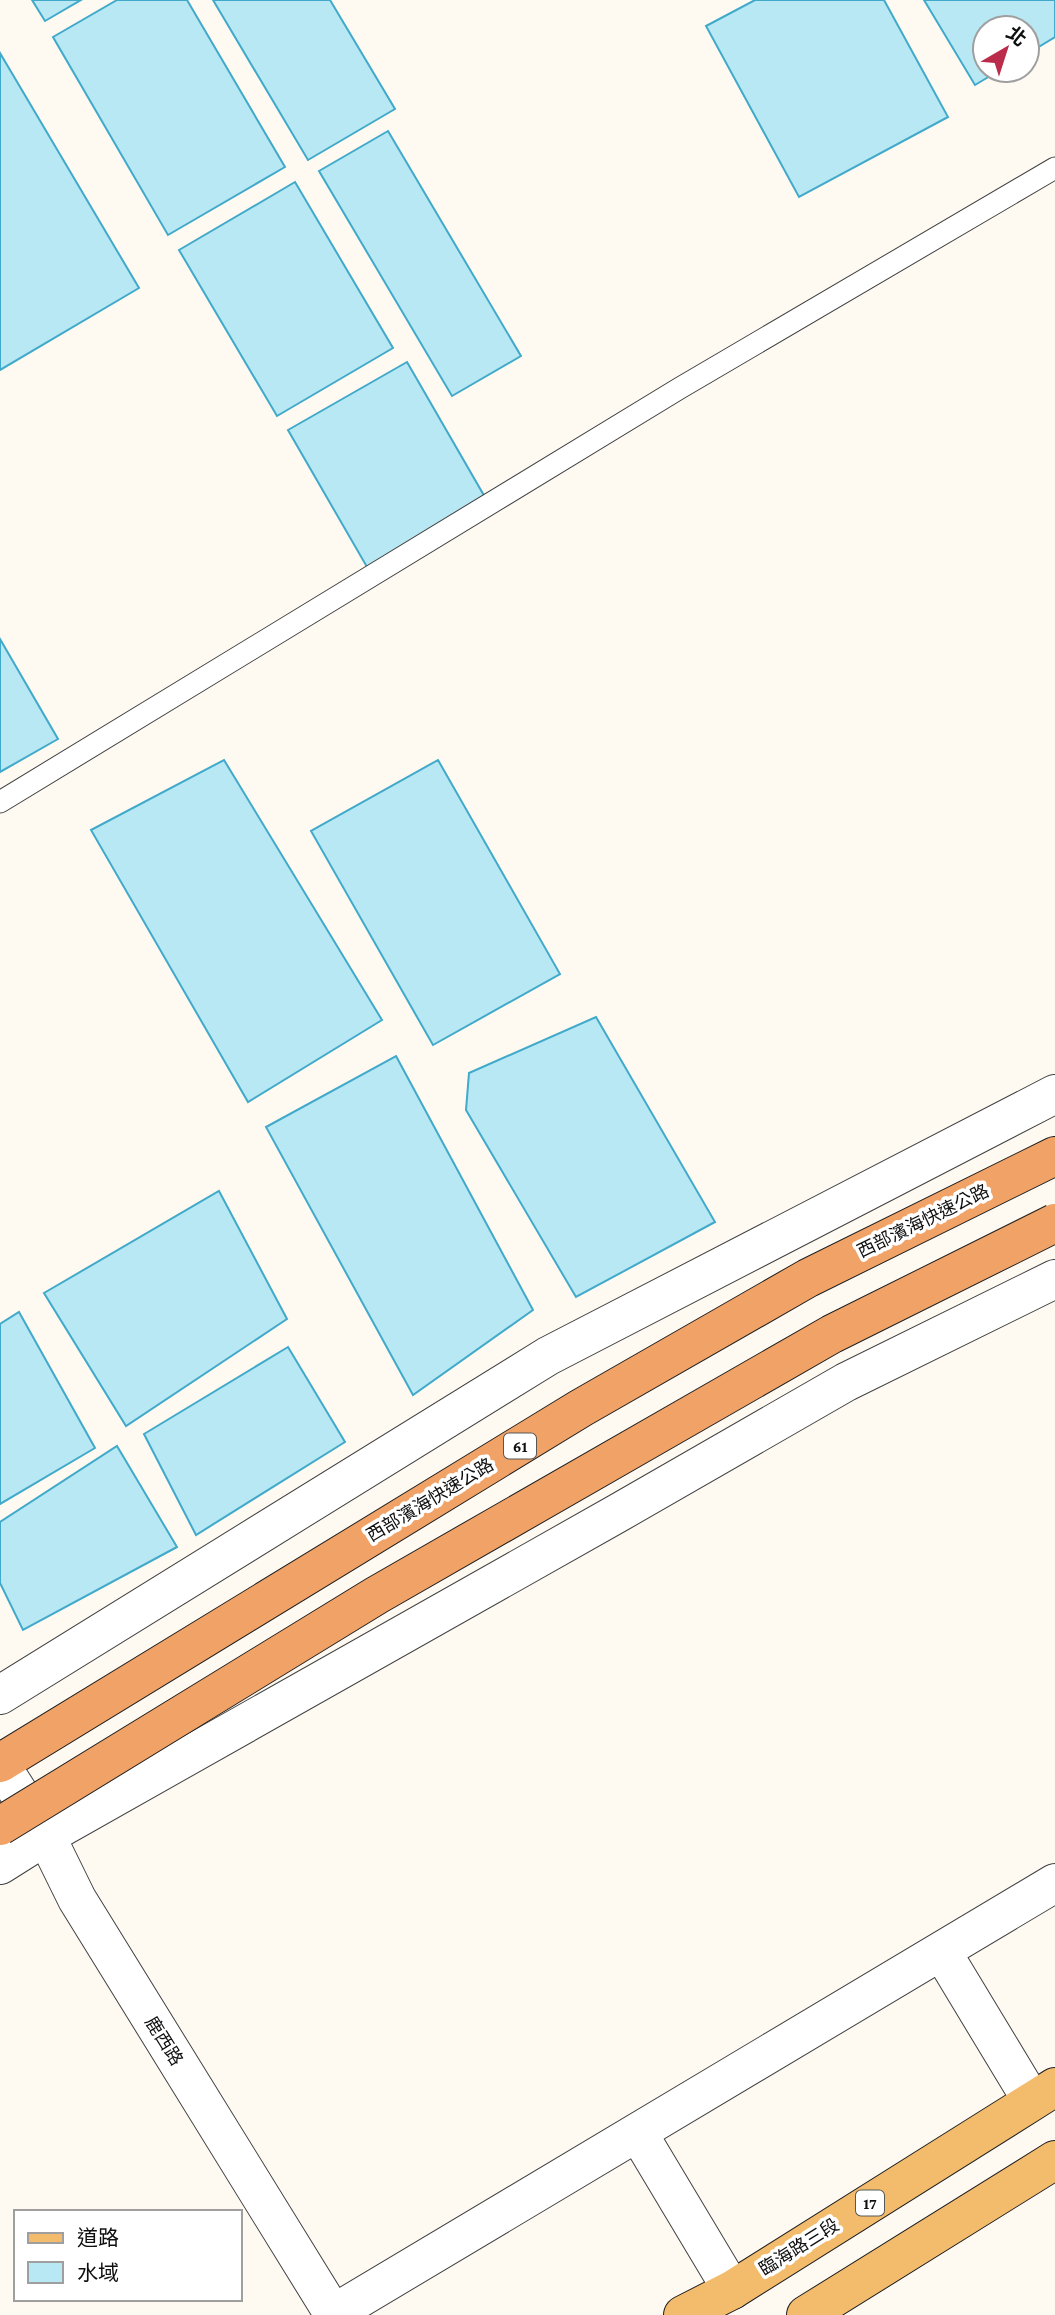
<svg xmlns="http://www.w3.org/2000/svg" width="1055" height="2315" font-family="'Crimson Pro','Noto Sans TC',serif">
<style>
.water{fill:#b8e8f4;stroke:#41a9c9;stroke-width:2}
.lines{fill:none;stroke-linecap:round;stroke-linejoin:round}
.service-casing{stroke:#424242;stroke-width:23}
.minor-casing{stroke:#424242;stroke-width:40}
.tertiary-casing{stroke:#424242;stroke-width:40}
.primary-casing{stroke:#202020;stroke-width:40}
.trunk-casing{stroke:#202020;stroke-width:40}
.service{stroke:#fff;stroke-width:21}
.minor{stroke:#fff;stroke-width:38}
.tertiary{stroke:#fff;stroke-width:38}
.primary{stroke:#f3bc6d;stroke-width:38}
.trunk{stroke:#f1a266;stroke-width:38}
.trunk-bridge-casing{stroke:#202020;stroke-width:40;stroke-linecap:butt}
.trunk-bridge{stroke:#f1a266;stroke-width:38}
.labels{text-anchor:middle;stroke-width:7;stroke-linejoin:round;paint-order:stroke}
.shield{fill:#fff;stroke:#575757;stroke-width:2}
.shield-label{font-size:16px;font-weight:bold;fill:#0f0f0f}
.street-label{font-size:18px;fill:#0f0f0f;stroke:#fff}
</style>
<rect width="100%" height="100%" fill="#fefaf2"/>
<g class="water">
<path d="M32,0H81L45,21Z"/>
<path d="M117,0H187L285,167L168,235L53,37Z"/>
<path d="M213,0H330L395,109L308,160Z"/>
<path d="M755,0H884L948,117L799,197L706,26Z"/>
<path d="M924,0H1055V37L1027,54V28H985V70H1000L975,85Z"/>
<path d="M0,53L139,288L0,370Z"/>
<path d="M388,131L521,356L452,396L319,171Z"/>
<path d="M295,182L393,348L277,416L179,250Z"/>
<path d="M407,362L486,499L367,567L288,430Z"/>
<path d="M0,639L58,739L0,772Z"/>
<path d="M224,760L382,1020L248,1102L91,830Z"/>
<path d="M438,760L560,974L433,1045L311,831Z"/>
<path d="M596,1017L715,1222L576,1297L466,1110L469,1073Z"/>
<path d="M396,1056L533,1310L413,1395L266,1127Z"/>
<path d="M219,1191L287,1319L126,1426L44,1293Z"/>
<path d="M19,1312L95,1448L0,1504V1324Z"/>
<path d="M288,1347L345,1442L196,1535L144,1434Z"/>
<path d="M117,1446L177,1547L23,1630L0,1583V1522Z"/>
</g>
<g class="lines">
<defs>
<path id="service" d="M0,802L680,388L1055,168"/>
<g id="minor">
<path d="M0,1764L46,1836L77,1899L334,2315"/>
<path d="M942,1952L1032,2101"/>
<path d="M638,2133L732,2290"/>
<path d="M333,2314L1055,1883"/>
</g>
<g id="tertiary">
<path d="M0,1695L548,1356L1055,1094"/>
<path d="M0,1865L46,1836L618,1513L846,1382L1055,1279"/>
</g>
<g id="primary">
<path d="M683,2315L732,2290L1055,2087"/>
<path d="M806,2315L1055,2160"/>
</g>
<path id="trunk" d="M0,1763L581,1408L808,1278L1055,1156"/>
</defs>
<use href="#service" class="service-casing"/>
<use href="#minor" class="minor-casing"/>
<use href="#tertiary" class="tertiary-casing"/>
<use href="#primary" class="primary-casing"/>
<use href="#trunk" class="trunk-casing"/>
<use href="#service" class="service"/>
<use href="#minor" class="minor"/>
<use href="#tertiary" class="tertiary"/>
<use href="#primary" class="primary"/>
<use href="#trunk" class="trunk"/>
<defs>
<path id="trunk-bridge" d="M0,1826L377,1595L832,1334L1055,1223"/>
</defs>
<use href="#trunk-bridge" class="trunk-bridge-casing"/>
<use href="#trunk-bridge" class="trunk-bridge"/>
</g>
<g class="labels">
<g class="shield">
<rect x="504" y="1433.5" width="32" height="25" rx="5"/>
<rect x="856" y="2190.5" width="28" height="25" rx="5"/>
</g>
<g class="shield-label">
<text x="520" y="1452">61</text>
<text x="870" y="2209">17</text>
</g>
<g class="street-label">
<text transform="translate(923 1221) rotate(-26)" y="6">西部濱海快速公路</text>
<text transform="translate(430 1500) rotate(-31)" y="6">西部濱海快速公路</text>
<text transform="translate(164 2041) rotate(58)" y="6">鹿西路</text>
<text transform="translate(799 2247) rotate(-32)" y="6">臨海路三段</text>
</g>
</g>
<rect x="14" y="2210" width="228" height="91" fill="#ffffff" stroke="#9f9f9f" stroke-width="2"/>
<rect x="28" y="2233" width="35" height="10" fill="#f3bc6d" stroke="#9f9f9f" stroke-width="2"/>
<text x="77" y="2245" font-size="21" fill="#0f0f0f">道路</text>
<rect x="28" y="2262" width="35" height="21" fill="#b8e8f4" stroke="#9f9f9f" stroke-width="2"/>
<text x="77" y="2280" font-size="21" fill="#0f0f0f">水域</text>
<g transform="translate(1006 49) rotate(39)"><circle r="33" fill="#ffffff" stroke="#9f9f9f" stroke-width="2"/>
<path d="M0-5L12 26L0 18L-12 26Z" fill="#bb2b4a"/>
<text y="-10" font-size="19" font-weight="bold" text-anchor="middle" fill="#0f0f0f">北</text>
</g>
</svg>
